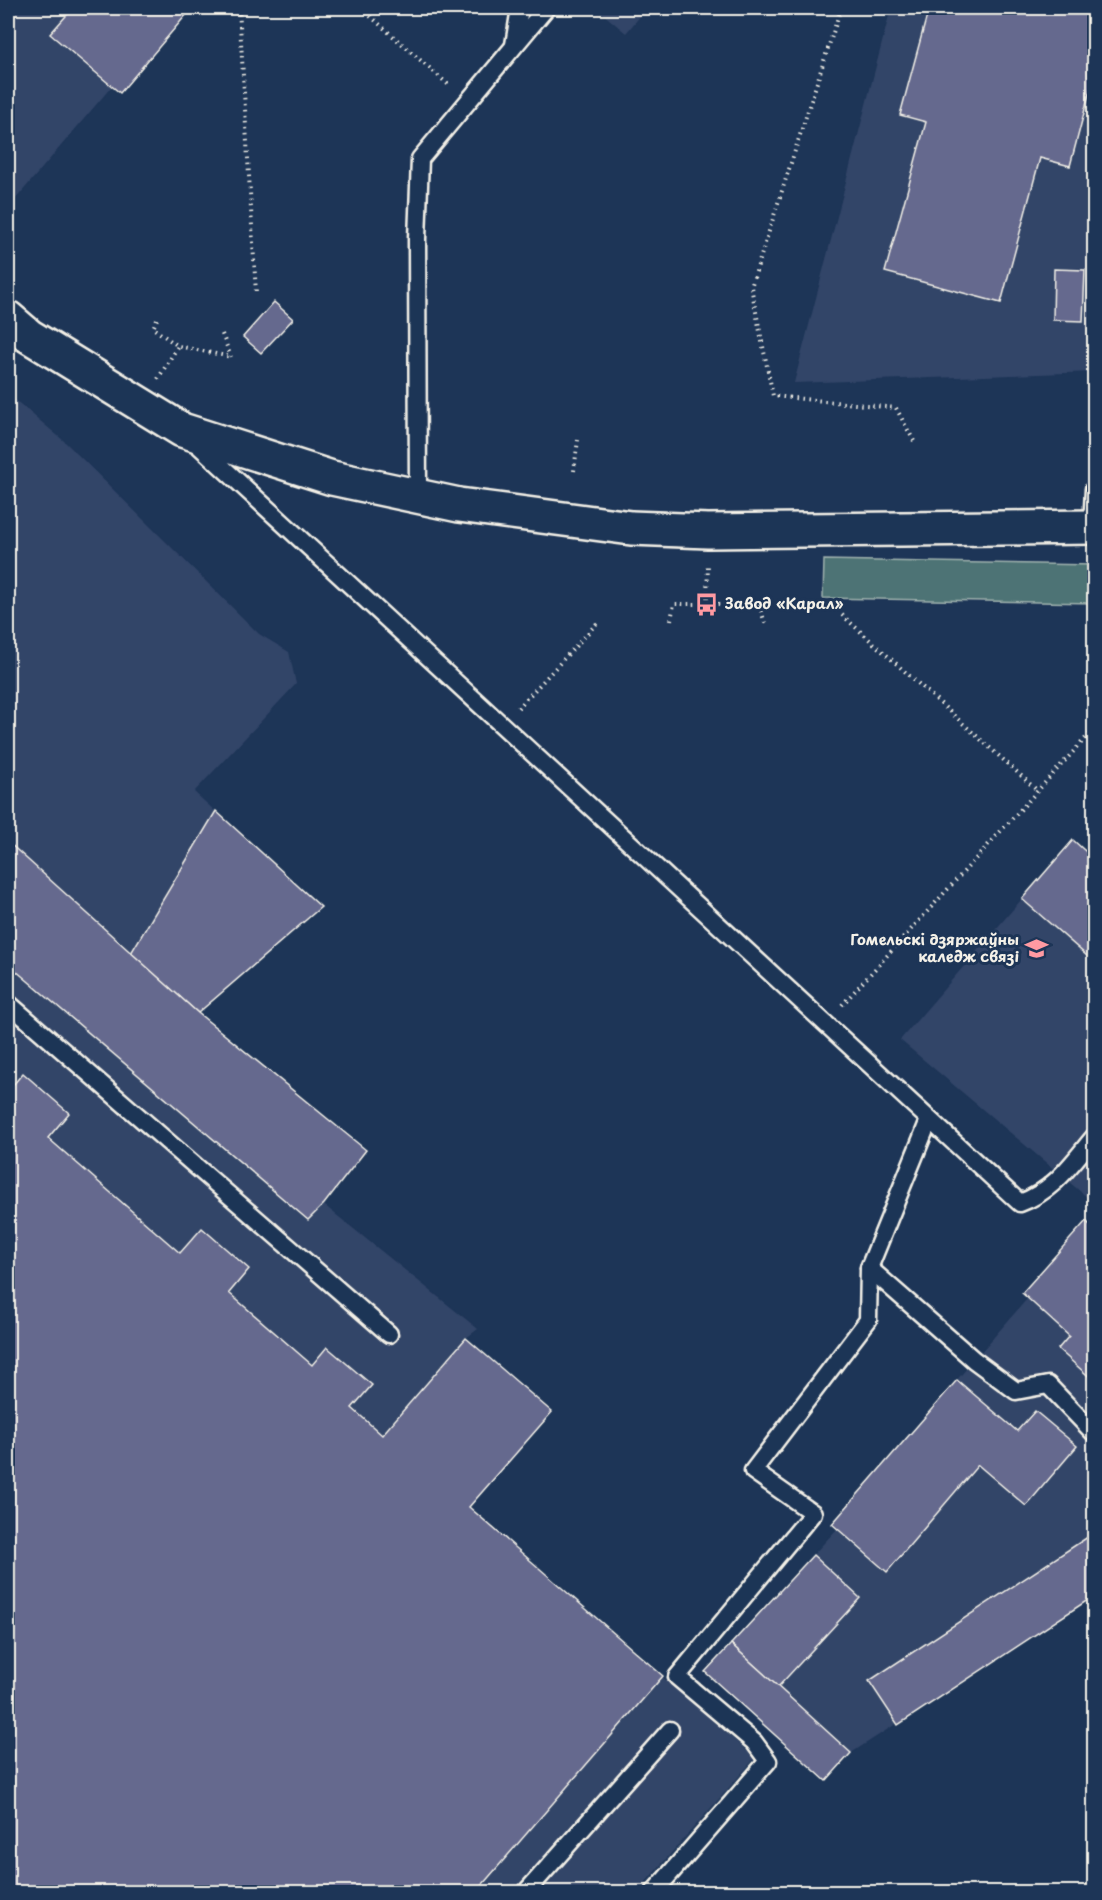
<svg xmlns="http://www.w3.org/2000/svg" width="1102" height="1900" font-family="'Playpen Sans',sans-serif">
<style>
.built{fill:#334568}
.green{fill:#4d7375;stroke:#a0b2ae;stroke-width:1.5}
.building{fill:#65698e;stroke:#f4f1e8;stroke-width:1.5}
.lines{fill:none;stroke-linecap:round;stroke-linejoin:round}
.lane-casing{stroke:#f4f1e8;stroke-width:21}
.secondary-casing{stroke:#f4f1e8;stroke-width:38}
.path{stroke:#f4f1e8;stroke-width:4;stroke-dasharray:1.5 4.5;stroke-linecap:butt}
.lane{stroke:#1d3557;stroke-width:16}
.secondary{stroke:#1d3557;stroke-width:33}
.labels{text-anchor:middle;stroke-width:6;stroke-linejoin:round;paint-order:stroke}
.poi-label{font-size:15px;font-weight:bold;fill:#f4f1e8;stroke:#1d3557;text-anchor:start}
</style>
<rect width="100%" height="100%" fill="#1d3557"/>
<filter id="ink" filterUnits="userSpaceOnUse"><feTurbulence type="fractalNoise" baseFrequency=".0167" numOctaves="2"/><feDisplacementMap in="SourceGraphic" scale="12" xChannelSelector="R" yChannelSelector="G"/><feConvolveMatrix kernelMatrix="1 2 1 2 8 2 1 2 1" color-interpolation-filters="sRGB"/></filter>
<g filter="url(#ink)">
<g class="built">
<path d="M8,8H192L120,93L112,86L8,208Z"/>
<path d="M596,8H647L626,33Z"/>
<path d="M891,8H1094V372L794,383Z"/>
<path d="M8,394L64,441L259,634L289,652L296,684L194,792L321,907L198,1013L366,1150L324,1205L478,1329L466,1338L552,1412L469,1508L755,1758L637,1892H8Z"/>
<path d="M1073,840L1094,859V1203L900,1040Z"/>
<path d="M1086,1221L1094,1229V1596L851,1753L826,1781L705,1672L837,1529L832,1524L1027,1299L1022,1293Z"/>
</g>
<path class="green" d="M824,560L1094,565V603L823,598Z"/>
<g class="building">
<path d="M73,8H192L120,93L50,34Z"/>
<path d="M929,8H1094V75L1070,166L1040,158L1001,303L885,272L926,122L900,115Z"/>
<path d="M1054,269L1085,270L1083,321L1053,320Z"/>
<path d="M274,302L293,319L261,353L243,337Z"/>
<path d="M216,811L321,907L198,1013L131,953Z"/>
<path d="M1073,840L1094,859V962L1022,899Z"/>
<path d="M8,842L198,1013L366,1150L324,1204L308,1220L8,964Z"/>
<path d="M23,1073L69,1113L48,1138L180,1253L202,1228L249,1269L229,1293L312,1365L327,1347L372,1385L352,1408L382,1435L466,1338L552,1412L469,1507L663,1676L476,1892H8V1091Z"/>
<path d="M1086,1221L1094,1229V1381L1058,1349L1069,1336L1022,1293Z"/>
<path d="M957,1380L1017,1431L1035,1411L1077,1446L1026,1506L978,1465L887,1572L832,1524Z"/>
<path d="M1094,1533V1596L898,1725L869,1681Z"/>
<path d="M813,1555L860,1598L778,1687L731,1644Z"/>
<path d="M731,1644L851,1753L826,1781L705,1672Z"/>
</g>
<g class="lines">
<defs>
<g id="lane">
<path d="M514,45L520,8"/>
<path d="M194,441L1020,1203C1054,1191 1072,1163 1094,1137"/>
<path d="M418,495L417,239L420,159L546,8"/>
<path d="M1092,527L1094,489"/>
<path d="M8,1003L389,1334"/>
<path d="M869,1268L974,1360L1016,1391L1048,1385L1093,1432"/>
<path d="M526,1892L670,1730"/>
<path d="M654,1892L768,1761L754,1742L677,1677L813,1513L753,1471L868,1320L869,1268L929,1120"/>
</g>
<path id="secondary" d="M8,318L29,336L182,430L332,478L459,505L631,528L708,531L1094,527"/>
</defs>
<use href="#lane" class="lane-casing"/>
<use href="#secondary" class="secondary-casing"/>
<g class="path">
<path d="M239,8L256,293"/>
<path d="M361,8L450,86"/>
<path d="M841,8L751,287L773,396L896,408L915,443"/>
<path d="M157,319L153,328L178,346L231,357"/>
<path d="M222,334L231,357"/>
<path d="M158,379L178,346"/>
<path d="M574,471L578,440"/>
<path d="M707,604L708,562"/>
<path d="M842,615L1038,791"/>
<path d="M671,620L674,604H759L765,623"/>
<path d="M518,708L599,621"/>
<path d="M842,1005L1094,729"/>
</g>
<use href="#lane" class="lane"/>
<use href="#secondary" class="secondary"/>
</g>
</g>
<defs>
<symbol id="bus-bare" viewBox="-9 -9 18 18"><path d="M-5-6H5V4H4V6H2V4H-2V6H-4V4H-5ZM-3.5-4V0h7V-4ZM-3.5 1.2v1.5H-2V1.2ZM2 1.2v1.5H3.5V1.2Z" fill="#ff9aa2" stroke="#1d3557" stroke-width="2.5" paint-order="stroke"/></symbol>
<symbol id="university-bare" viewBox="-9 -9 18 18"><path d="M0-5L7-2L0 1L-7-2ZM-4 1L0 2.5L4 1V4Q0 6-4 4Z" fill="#ff9aa2" stroke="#1d3557" stroke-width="2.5" paint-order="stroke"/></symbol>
</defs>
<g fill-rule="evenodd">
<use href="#bus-bare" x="690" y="588" width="33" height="33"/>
<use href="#university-bare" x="1020" y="932" width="33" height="33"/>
</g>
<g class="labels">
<g class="poi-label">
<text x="725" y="609">Завод «Карал»</text>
<text x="1019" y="945" text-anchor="end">Гомельскі дзяржаўны<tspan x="1019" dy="17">каледж связі</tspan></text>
</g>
</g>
<rect width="1102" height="1900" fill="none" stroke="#1d3557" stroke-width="30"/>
<rect x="15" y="15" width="1072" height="1870" fill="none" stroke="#f4f1e8" stroke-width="2" filter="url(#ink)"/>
</svg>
